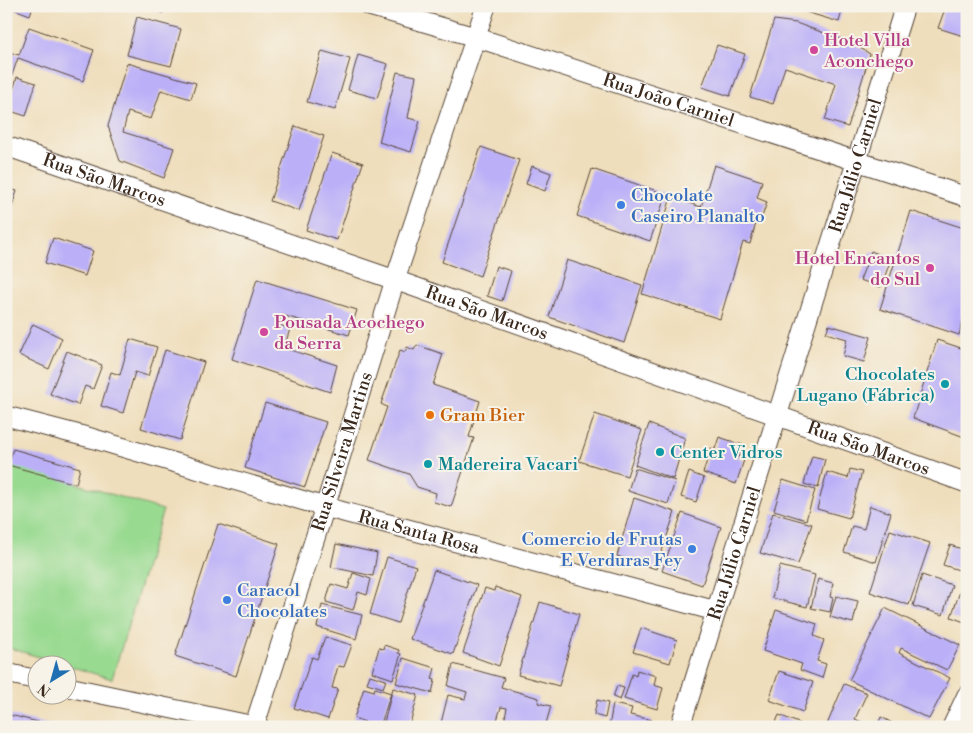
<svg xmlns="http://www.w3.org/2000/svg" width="973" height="733" font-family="'Libre Bodoni',serif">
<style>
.green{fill:#99da91;stroke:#6a8258}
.building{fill:#bbb0f8}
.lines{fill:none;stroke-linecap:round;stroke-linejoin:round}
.minor-casing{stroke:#564536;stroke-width:21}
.minor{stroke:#fff;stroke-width:19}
.hotel-dot{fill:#d1479c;stroke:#f7f3e8;stroke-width:2}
.shop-dot{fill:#3f7fe0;stroke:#f7f3e8;stroke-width:2}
.culture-dot{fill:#0f9aa8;stroke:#f7f3e8;stroke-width:2}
.food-dot{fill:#e8710a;stroke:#f7f3e8;stroke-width:2}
.labels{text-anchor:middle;stroke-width:4;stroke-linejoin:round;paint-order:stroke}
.hotel-label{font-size:18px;fill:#b23c85;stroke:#f7f3e8;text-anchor:start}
.street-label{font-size:18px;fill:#3b2a1e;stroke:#f7f3e8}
.shop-label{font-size:18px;fill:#366cbe;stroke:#f7f3e8;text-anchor:start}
.culture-label{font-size:18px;fill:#0d838f;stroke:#f7f3e8;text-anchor:start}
.food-label{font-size:18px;fill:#c56008;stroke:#f7f3e8;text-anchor:start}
</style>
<rect width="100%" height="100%" fill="#f7f3e8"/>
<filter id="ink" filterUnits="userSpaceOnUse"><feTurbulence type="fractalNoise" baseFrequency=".02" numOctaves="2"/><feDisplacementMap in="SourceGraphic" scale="10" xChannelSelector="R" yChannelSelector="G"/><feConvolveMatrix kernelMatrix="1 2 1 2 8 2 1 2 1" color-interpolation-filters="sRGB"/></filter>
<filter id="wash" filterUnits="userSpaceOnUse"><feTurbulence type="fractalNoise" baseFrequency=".0096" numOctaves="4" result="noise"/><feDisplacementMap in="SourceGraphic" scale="20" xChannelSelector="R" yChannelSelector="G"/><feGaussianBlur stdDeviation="1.12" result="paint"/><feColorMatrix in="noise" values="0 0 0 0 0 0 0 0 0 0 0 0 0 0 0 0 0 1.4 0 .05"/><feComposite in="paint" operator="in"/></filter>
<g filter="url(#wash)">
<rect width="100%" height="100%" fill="#efdebc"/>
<path class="green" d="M6,462L163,510L112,679L6,647Z"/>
<g id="blocks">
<g class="building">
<path d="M6,6H33L30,15Z"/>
<path d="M143,6H165L163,13Z"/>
<path d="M839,6L843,7L839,22L789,7Z"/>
<path d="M946,6H967V37L938,28Z"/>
<path d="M137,17L181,29L171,66L127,55Z"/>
<path d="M774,20L796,23L852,43L870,54L848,127L825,120L836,84L785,67L773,104L750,97Z"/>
<path d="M29,27L94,50L83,81L18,58L6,92V51L19,55Z"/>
<path d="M717,45L745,54L730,96L702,87Z"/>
<path d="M322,51L350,59L335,110L307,102Z"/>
<path d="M358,55L388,64L377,98L348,90Z"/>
<path d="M127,63L196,83L191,99L161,90L151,119L128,112L123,132L174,148L164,178L120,161L108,126Z"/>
<path d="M397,72L416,76L408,118L420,121L411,152L379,142Z"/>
<path d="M17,77L36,83L26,116L7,110Z"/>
<path d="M295,126L324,136L299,211L270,201Z"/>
<path d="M481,147L519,160L480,276L442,262Z"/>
<path d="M332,153L363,163L337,240L306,230Z"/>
<path d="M714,165L762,181L757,198L767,202L762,217L758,216L750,244L743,242L720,319L642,294L671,197L701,207Z"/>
<path d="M532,166L551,173L545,191L526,184Z"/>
<path d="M592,169L666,194L650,241L577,216Z"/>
<path d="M6,188L17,191L7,222H6Z"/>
<path d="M911,211L967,229V306L959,335L880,309Z"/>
<path d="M53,238L93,251L85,276L45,263Z"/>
<path d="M871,251L891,259L881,287L860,280Z"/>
<path d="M567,260L642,285L624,343L549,317Z"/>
<path d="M496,266L511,271L502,301L487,296Z"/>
<path d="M257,279L357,310L349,335L282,315L279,325L290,329L284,348L337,365L330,392L232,359Z"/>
<path d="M33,324L62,338L49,369L19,355Z"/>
<path d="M829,325L871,337L864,362L843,356L847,339L826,333Z"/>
<path d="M130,339L157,347L148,376L135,372L123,413L101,406L111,372L120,375Z"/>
<path d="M937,340L967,350V438L913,418Z"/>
<path d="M417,345L443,354L433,385L480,401L469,437L474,438L451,507L434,502L436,493L417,487L409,474L369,460L387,407L381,404L400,350L405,352L407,347L414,350Z"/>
<path d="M165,350L204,362L180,440L141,428Z"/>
<path d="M67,351L102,365L93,389L85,386L78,405L50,394Z"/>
<path d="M265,403L326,422L305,487L245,468Z"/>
<path d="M595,414L642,430L627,476L579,461Z"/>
<path d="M649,424L685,438L673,479L635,465Z"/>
<path d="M719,437L743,445L738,458L744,460L736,484L703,473L711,448L715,449Z"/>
<path d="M13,449L80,468L76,484L8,465Z"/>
<path d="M812,456L825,459L818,488L804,484Z"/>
<path d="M635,468L675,481L668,504L628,491Z"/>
<path d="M850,469L862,472L849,518L817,509L827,472L848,478Z"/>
<path d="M689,472L704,478L696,502L681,497Z"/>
<path d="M783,480L815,490L806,520L774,510Z"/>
<path d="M634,498L675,512L656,569L617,556Z"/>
<path d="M870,506L891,513L876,562L844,552L852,526L864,529Z"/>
<path d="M682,513L721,527L702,585L662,571Z"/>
<path d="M773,513L812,524L798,564L760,553Z"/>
<path d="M218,524L279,544L236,676L175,656Z"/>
<path d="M890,530L930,543L909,605L870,592Z"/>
<path d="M336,544L377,553L373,576L331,567Z"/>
<path d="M950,545L965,550L959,570L943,565Z"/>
<path d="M387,557L416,566L398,623L370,614Z"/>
<path d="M967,565V582L961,580Z"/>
<path d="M780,566L815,575L807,607L772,598Z"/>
<path d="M434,570L477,585L453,654L410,639Z"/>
<path d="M353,573L371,579L367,595L358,592L353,610L326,602L331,584L348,589Z"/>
<path d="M922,575L952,585L943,615L913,606Z"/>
<path d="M818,579L833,583L830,597L833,598L830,612L811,608Z"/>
<path d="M963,583L967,585V623L951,617Z"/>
<path d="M495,587L522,597L499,666L463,653L485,588L494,591Z"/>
<path d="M836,596L858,601L853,623L830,617Z"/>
<path d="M540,602L579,614L559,686L518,675Z"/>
<path d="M322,605L362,615L356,639L317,627Z"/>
<path d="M885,608L960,645L947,670L901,648L899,653L950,678L929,719L849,680Z"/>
<path d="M776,610L817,624L814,636L824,640L817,661L826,664L822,678L800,670L802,664L763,651Z"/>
<path d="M641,628L677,640L670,663L633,652Z"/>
<path d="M325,637L352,645L344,667L338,666L332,688L338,689L328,719L294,708L312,657L317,659Z"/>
<path d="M384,645L399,650L398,653L401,654L393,679L372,672L379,648L383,649Z"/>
<path d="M403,658L435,668L432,679L435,680L432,693L396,683Z"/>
<path d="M453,664L504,678L501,687L539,698L538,703L551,706L545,727H503L507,708L501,707L495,727H440L448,695L465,699L467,692L448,686Z"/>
<path d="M637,670L656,676L654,685L663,688L657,709L624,699L632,674L636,676Z"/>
<path d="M779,671L813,682L803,712L769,700Z"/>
<path d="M370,675L386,680L383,688L367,683Z"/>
<path d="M844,684L867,693L855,719L873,727H826Z"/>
<path d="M617,686L624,688L620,700L613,697Z"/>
<path d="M364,688L374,691L375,688L391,693L380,727L364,725L365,722L354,718Z"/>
<path d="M393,688L418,695L409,727L383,726Z"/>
<path d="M597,700L608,703L605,718L594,715Z"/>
<path d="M613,704L632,708L630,715L652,720L651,727H609Z"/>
<path d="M6,714L54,726V727H6Z"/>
<path d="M779,715L808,727H774Z"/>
<path d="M881,717L900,727H877Z"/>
</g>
</g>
</g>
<g filter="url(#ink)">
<use href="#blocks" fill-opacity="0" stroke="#564536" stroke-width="1"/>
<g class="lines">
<defs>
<g id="minor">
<path id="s1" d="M369,6L475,37L967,197"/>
<path id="s2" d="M6,146L395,280L967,483"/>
<path id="s3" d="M6,416L91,438L325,507L716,611"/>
<path d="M6,673L38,680"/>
<path d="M68,687L259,727"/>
<path id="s4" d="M254,727L325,507L395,280L486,6"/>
<path id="s5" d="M680,727L905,6"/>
<path d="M952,727L967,695"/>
</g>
</defs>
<use href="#minor" class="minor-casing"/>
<use href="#minor" class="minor"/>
</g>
</g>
<g class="hotel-dot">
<circle cx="814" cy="50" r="5"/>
<circle cx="930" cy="268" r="5"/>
<circle cx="264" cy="332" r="5"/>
</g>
<g class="shop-dot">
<circle cx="621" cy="205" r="5"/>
<circle cx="692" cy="549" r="5"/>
<circle cx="227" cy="600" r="5"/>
</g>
<g class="culture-dot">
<circle cx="945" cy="384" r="5"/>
<circle cx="660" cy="452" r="5"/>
<circle cx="428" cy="464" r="5"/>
</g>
<circle class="food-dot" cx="430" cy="415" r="5"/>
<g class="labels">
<g class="hotel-label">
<text x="824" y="46">Hotel Villa<tspan x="824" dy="21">Aconchego</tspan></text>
<text x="920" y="264" text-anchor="end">Hotel Encantos<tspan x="920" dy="21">do Sul</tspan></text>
<text x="274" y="328">Pousada Acochego<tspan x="274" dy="21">da Serra</tspan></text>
</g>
<g class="street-label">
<text dy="6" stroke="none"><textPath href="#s1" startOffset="314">Rua João Carniel</textPath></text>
<text dy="6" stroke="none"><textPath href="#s5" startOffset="588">Rua Júlio Carniel</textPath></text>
<text dy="6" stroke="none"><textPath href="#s2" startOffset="104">Rua São Marcos</textPath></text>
<text dy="6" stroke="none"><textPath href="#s2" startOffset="509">Rua São Marcos</textPath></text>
<text dy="6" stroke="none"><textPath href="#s2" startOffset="914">Rua São Marcos</textPath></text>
<text dy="6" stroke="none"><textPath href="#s4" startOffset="289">Rua Silveira Martins</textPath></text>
<text dy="6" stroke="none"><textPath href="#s3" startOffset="429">Rua Santa Rosa</textPath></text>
<text dy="6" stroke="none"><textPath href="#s5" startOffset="182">Rua Júlio Carniel</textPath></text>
</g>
<g class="shop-label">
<text x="631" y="201">Chocolate<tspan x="631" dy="21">Caseiro Planalto</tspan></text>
<text x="682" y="545" text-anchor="end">Comercio de Frutas<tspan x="682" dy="21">E Verduras Fey</tspan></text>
<text x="237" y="596">Caracol<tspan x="237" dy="21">Chocolates</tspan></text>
</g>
<g class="culture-label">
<text x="935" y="380" text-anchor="end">Chocolates<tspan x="935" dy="21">Lugano (Fábrica)</tspan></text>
<text x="670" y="458">Center Vidros</text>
<text x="438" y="470">Madereira Vacari</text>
</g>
<g class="food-label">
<text x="440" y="421">Gram Bier</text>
</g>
</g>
<rect width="973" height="733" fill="none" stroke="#f7f3e8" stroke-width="25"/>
<g transform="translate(52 680) rotate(217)"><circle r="24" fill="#f7f3e8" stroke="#aca397"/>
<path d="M0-4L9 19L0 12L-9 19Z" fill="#1f6fb2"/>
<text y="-8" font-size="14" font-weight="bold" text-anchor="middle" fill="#3b2a1e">N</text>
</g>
</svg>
